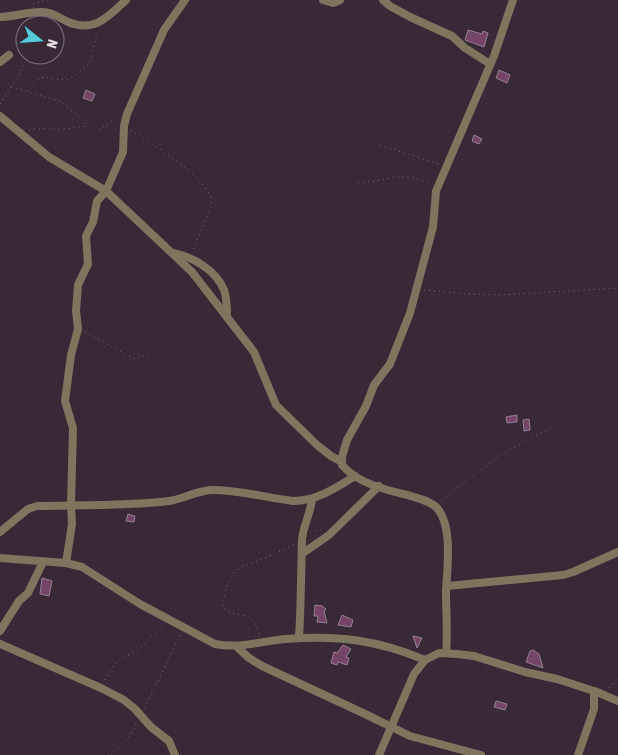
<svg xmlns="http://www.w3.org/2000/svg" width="618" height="755" font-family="'Asap Condensed',sans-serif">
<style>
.building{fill:#744567;stroke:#93808d}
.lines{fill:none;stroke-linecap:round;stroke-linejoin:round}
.path{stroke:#746873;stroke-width:1;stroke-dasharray:1 4;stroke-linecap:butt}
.minor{stroke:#7d755d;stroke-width:8}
</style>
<rect width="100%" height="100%" fill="#372936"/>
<g class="building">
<path d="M468,30L482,34L483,31L488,33L484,47L465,40Z"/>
<path d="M499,70L510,75L507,83L496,78Z"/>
<path d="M86,90L95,94L92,101L83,98Z"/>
<path d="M474,135L482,139L479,144L472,141Z"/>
<path d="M517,415V422L507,423L506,417Z"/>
<path d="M529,419L530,430L524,431L523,420Z"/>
<path d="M128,514L135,516L134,522L126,521Z"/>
<path d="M42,578L52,581L49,596L40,594Z"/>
<path d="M315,605L322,606L326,609L324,611L327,623L317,622L318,616H314Z"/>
<path d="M342,615L353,620L351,627L338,625Z"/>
<path d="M413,636L422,638L417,648Z"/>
<path d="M343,645L351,649L346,657L349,658L347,665L338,662L337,665L331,663L334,652L337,653Z"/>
<path d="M533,650L539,654L543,668L526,662L530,651Z"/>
<path d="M496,701L507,704L505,710L494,707Z"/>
</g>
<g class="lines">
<g class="path">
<path d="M33,4L49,0"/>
<path d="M11,87L60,101L95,130C103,130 108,121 116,120"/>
<path d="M28,91L40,78L44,77L67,80L75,76L88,65L91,59L97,32"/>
<path d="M0,104L13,84L18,79L22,66L33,55"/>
<path d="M29,130L49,128L57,130L86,126"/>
<path d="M131,130C150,143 207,177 211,199C212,202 211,204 211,207L192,252"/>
<path d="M380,145L439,164"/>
<path d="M358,182C372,183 385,178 399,177C409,176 421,180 431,183"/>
<path d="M424,290L468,294L500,295L618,288"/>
<path d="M85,332L133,358L136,359L148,354"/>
<path d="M442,501C478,468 513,446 557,425"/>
<path d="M310,532L324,529"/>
<path d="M259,634C251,606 235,621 222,606L227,585L235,572L243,566L268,557L295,544"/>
<path d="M105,680L115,663L141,648L162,625"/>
<path d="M609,688L618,677"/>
<path d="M145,708L180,635"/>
<path d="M111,755C120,743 134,737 136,722"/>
</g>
<g class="minor">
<path d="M323,0L333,3L340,0"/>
<path d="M383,0L390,6L410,17L452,36L465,48L490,64"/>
<path d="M0,17C14,17 28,11 43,12C52,12 60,18 68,22C95,33 109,16 126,0"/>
<path d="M0,62L9,55"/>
<path d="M0,116L49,157L106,191L192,272L254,352L276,405L317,445L331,456L342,462"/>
<path d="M173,253C193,257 216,270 224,290C227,298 227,308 227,317"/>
<path d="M0,532L28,509L37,506C81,505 125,506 169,501C184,499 197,490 213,490C240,490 267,498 293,501C316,501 336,488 355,476"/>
<path d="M303,553L329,535L379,486"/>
<path d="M0,558L66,563L82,567L140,604L215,644C241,649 260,641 286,639C337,635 378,640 425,660"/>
<path d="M66,563L72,524L71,505L73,428L65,401L71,355L78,329L76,311L78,285L88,264L86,236L93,222L97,201L106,191L123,152L124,126L127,114L164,30L185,0"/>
<path d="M447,586L563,575L573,572L618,552"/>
<path d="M0,631L19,601L28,593L43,562"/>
<path d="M299,638C301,606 301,573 302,540C303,525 311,513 312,499"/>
<path d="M0,644L101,688L124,700L135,709L151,727L169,741L175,755"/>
<path d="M237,647L249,658L262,666L363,713L410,736L481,755"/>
<path d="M446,653C448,633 446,612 446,592C447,569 453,528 438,509C431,501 420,499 411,496C387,490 358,484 342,465V457L347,440L366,406L374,385L390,364L410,313L433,227L436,191L494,56L513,0"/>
<path d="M379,755L414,674L425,660L439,653L457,654L474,656L525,672L557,679L597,692L618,701"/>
<path d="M578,755L594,709V691"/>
</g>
</g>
<g transform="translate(40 40) rotate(107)"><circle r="24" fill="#372936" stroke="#7c717b"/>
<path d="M0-4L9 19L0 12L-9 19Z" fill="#53cbdb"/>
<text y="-8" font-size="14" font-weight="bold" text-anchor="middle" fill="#e4dce3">N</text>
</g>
</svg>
